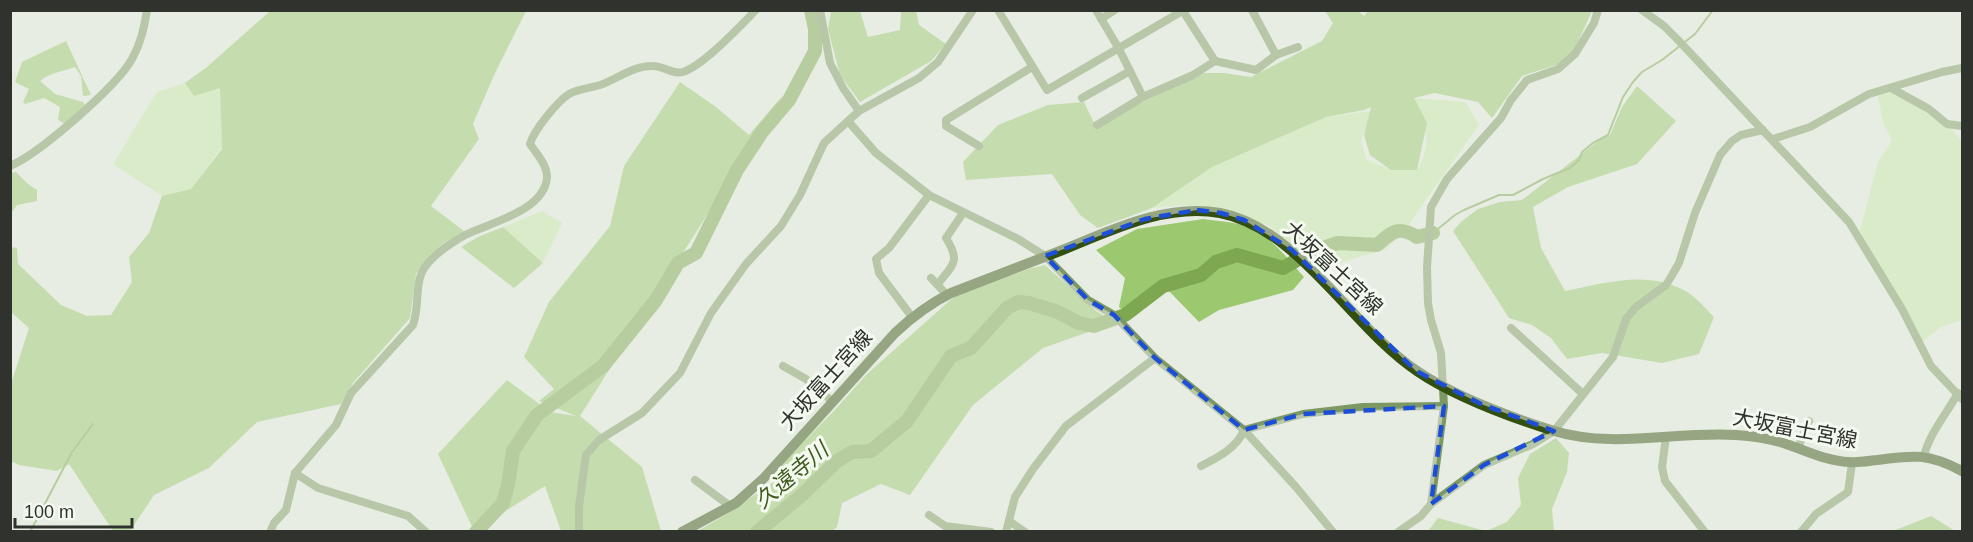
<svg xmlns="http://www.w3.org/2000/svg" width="1973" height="542" font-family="Arial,'Noto Sans JP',sans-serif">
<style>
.green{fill:#c8e9a9}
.forest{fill:#9cc86f}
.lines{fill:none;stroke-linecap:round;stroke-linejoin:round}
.stream{stroke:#7da750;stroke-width:2}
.river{stroke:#7da750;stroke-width:14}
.minor{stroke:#7d9963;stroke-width:8}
.major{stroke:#334f0f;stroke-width:10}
.marked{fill:none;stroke:#1d4ed8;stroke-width:4.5;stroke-dasharray:12 8;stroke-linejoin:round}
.labels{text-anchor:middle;stroke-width:6;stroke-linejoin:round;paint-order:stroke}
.street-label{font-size:21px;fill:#2f322d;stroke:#f4faef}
.water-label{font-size:22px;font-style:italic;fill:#3f5b1e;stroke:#f4faef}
</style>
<rect width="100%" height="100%" fill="#e7ede2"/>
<g class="green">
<path d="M185,83L194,96L220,87L222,147L191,189L162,196L113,164L157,92Z"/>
<path d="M1891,88L1947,124L1962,141V320L1941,327L1920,344L1860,231L1878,162L1892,141L1883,122L1877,92Z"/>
<path d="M1413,98L1466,102L1479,125L1401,235L1386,249L1320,269L1270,226L1224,210L1185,205L1152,208L1212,167L1326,117L1371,111L1361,141L1366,159L1391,170H1417C1434,144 1425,123 1413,98Z"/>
<path d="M542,211L562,223L543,263L503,227Z"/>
</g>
<g class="forest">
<path d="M1369,10L1592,11L1573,53L1559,64L1522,76L1492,118L1478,102L1435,93L1414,98L1427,123L1417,170H1391L1370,155L1364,135L1371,107L1364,110L1326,117L1212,167L1152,208L1098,228L1080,215L1052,174L966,180L963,162L998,125L1048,105L1084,102L1095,125L1203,73H1224L1251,77L1322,41L1333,23L1325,11H1358L1364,16Z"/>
<path d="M270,11H526L495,73L473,124L479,139L431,206L464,231L444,243L428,257L416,274L410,318L353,383L341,404L257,422L209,468L154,495L130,531H113L69,464L57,471L19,465L11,461V384L29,328L11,312V247L17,248L18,264L61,305L87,316L111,315L132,282L129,257L149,233L162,196L191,189L222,149L220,88L194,96L185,83L207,67Z"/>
<path d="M831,11H860L868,37L900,30L901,11H916L919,25L946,44L931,61L860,102L840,75L828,29Z"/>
<path d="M66,41L91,95L83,96L81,76L75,67C62,72 51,72 40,81L55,94L83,102L85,105L65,124L58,120L60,107L44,98L25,104L23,102L29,89L15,82L22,62Z"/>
<path d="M680,82L716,107L749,135L782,96L580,416L642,467L661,531H561L545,486L474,531L438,454L507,380L550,412L576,416L539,401L554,389L524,357L549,302L610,226L624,166Z"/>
<path d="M1637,86L1676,121L1637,164L1568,187L1533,207L1541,248L1565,291C1605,283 1649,269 1687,292C1697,298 1706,309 1714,317L1699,354L1662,363L1602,353L1567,359L1551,338L1532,325L1509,318L1453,231L1462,221L1478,209L1500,202L1522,200L1597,142L1610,135L1622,107Z"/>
<path d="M16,172L28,184L37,190V201L17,205L11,213V173Z"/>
<path d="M1203,219C1219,221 1236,222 1251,228C1272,238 1289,260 1304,277L1293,290L1219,310L1199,322L1167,289L1133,317L1119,307L1125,278L1096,250L1137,229Z"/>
<path d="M503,227L543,263L514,288L461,247L478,237Z"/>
<path d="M1045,265L1095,310L1114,323L1043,348L973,405L910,495L881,484L842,503L837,527L832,531L696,532L725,515L784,475L781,464L833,412L867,374L955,296L1028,269Z"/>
<path d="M1556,438L1569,453L1567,472L1552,509L1554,531H1428L1438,518L1486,531L1507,522L1521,505L1518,478L1530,454Z"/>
<path d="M1931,516L1955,531H1893Z"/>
</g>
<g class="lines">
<g class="stream">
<path d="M1433,233L1455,215L1464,210L1499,195H1513L1543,179L1570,168L1579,160L1582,152L1593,143L1608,135L1623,97L1633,82L1642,72L1662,60L1695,34L1713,10"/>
<path d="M30,532L72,452L93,424"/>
</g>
<g class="river">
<path d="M476,532L503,503L508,485L513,451L537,415L603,366L656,300L678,263L696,253L737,170L762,132L789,100L815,51V29L811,10"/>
<path d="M757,532L802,495L837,461L852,452L871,451L907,421L951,356L971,348L1007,308L1018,302L1029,303L1058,312L1079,323L1094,326L1125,315L1163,286L1201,275L1216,262L1237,255L1283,268L1311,252L1338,243L1377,245C1392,232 1398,225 1417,237L1433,233"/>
</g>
<g class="minor">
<path d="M820,10L830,63L843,88L859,111"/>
<path d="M998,10L1047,90L1184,10"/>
<path d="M1096,10L1119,49L1143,97"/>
<path d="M1252,10L1276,55"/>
<path d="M1642,10L1664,26L1679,41L1849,222L1902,309L1931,366L1962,399"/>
<path d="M1183,11L1215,61"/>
<path d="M1101,19L1115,10"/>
<path d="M1891,88L1929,109L1947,124L1962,126"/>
<path d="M1082,98L1130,71"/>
<path d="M848,121L876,153L929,195L1018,239L1045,256L1088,300L1114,315L1155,358L1244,430L1296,487L1333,532"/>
<path d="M1097,125L1143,97L1193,75L1215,61L1256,70L1276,55L1298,47"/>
<path d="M1773,139L1810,127L1869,94L1942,72L1962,68"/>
<path d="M979,146L946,126V120L1032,67"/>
<path d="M10,166C39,154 117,86 132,59C141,43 144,28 147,10"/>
<path d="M931,278L947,295"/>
<path d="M938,284C953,264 961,262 946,238L963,213"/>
<path d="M912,317L879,273L876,259L889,248L929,195"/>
<path d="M1511,328L1583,394"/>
<path d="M783,366L806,379L833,402"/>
<path d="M1244,430L1303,414L1363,407L1444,406"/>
<path d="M1666,437L1662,467L1665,481L1704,531"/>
<path d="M1798,448L1809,421"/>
<path d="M1924,456C1929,434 1947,413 1958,393"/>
<path d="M1201,466C1217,458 1237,448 1244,430"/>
<path d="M295,473L318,488L408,516L426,532"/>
<path d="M695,480L730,506"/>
<path d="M1431,504L1444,406L1441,353L1431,320L1428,303L1427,268L1431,207L1447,179L1501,118L1511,100L1527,80L1558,69L1575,54L1594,23L1598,10"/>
<path d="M929,515L945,526L991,532"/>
<path d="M1009,521L1025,532"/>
<path d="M270,532L274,523L286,510L295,473L336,425L351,393L413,325C420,307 414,282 425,267C434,254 451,243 465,235C489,223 545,211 547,177C547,165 537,154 530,144C534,130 557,102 569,94C578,89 590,88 600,85C617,79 633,66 652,66C662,65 673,75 683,72C704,65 739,27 756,10"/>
<path d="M579,532V506L586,455L599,440L642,413L680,373L711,313L746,264L781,226L800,195L824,143L859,111L919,78L938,62L973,10"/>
<path d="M1006,532L1015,497L1033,469L1066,426L1155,358"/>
<path d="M1398,532L1421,516L1431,504L1484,465L1533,444L1554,431L1613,357L1626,319L1636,307L1666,285L1671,277L1679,263L1695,213L1720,155L1732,141L1741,135L1763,130"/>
<path d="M1801,532L1816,514L1848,492L1852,463"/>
</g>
<path class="major" d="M682,532L736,503L763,479L895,333C912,317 929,304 951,293C987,279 1024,265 1060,251C1110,231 1165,203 1220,213C1299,228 1351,327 1417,371C1455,397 1510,417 1554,431C1614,449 1675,431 1736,435C1751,436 1766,438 1780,442C1803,449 1825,461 1849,462C1858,463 1868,461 1877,460C1914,455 1928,453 1962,471"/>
</g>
<path d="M0 0H1973V542H0ZM1197,210L1221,213L1244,220L1292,250L1416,371L1481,404L1554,431L1484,465L1431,504L1444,406L1303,414L1244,430L1155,358L1114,315L1088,300L1045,256L1145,219Z" fill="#e7ede2" fill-opacity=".55" fill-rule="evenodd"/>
<path class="marked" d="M1197,210L1221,213L1244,220L1292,250L1416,371L1481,404L1554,431L1484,465L1431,504L1444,406L1303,414L1244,430L1155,358L1114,315L1088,300L1045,256L1145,219Z"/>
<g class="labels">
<g class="street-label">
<text transform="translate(1333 268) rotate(43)" y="7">大坂富士宮線</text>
<text transform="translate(826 380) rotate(-48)" y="7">大坂富士宮線</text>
<text transform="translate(1795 429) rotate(11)" y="7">大坂富士宮線</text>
</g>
<g class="water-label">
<text transform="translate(791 475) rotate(-40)" y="8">久遠寺川</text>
</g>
</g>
<rect width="1973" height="542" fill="none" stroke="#2f322d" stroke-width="24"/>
<path d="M15 518v9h117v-9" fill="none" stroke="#2f322d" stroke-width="3"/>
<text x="24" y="518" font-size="18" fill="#2f322d" stroke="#f4faef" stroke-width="4.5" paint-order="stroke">100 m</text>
</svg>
